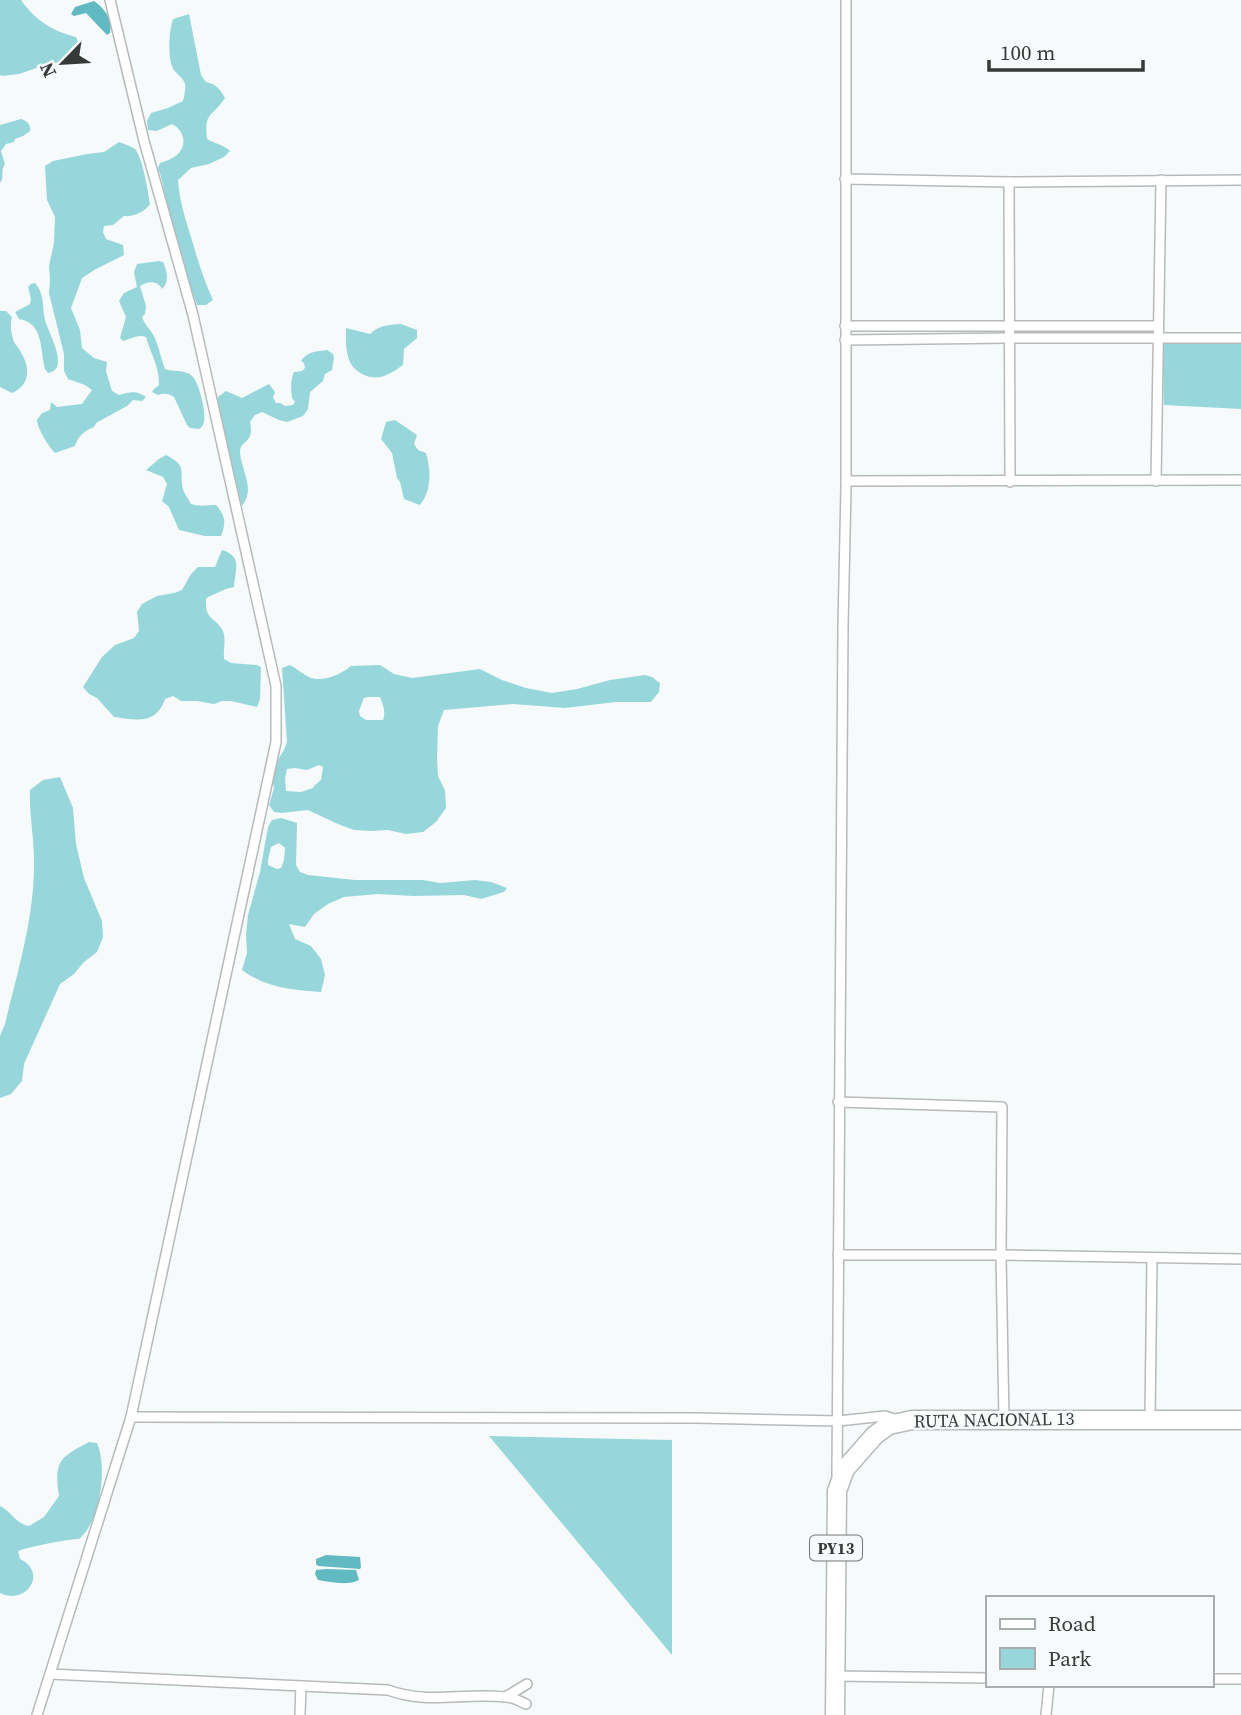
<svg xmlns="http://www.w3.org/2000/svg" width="1241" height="1715" font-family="'Source Serif 4',serif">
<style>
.green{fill:#97d7dc;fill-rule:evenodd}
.water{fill:#61bac2}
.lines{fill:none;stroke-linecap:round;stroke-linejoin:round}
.street-casing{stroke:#b6baba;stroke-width:12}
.highway-casing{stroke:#b6baba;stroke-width:21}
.street{stroke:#fff;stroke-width:9}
.highway{stroke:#fff;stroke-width:18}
.labels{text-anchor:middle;stroke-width:5;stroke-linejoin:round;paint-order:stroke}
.shield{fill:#f6fafa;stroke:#717474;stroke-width:2}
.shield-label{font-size:16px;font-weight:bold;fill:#383a3a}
.street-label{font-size:18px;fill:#383a3a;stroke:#f6fafa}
</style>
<rect width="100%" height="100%" fill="#f6fafa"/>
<g class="green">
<path d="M0,0H21C35,20 52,31 76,37L83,54L68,62L51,63L19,74L2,76L0,75Z"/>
<path d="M189,14L201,75L206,82C216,84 220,89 225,98C212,118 204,111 207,139C215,144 223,144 230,151L224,157L209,164L191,168L178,180C180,208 189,228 196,254C201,270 206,285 213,300L206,305H197C187,275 176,246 169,216C165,200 164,183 158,168L160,163C166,161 172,159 177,155C188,145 184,130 172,124L157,131L148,130L147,121L151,113L168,108L183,101C184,96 186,89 185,84C183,77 177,75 174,70C167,60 169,30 173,19Z"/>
<path d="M21,119C27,121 31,124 30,131L23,136L15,139L14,142L6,144L1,151L5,164C0,170 5,177 0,183V125Z"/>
<path d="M119,142C124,144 131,146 135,149C143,158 148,192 150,204C145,212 133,217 124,216L113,225L104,226L103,232L106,239L123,245L124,255L96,269L82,278L71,308L80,330L82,348L94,358L107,362L106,371L112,391L119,395C131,392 135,390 146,397L142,401L133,400L127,406L96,423L94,427C84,431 78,436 75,446L55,453C49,447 37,428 37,420L42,413L50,410L51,402L57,407L82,404L92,390L85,385L68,379L64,371V354L49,293L50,280L49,266L54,243L55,217L47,200L45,166L53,161L87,154L104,152Z"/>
<path d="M159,261L163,262C167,270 170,282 162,289C158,280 147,281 140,286L146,306L145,314L142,317C145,326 153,331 156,341C160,350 161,360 165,369C173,372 185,369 192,376C199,382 208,417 203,425C202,427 200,428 199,429L190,428L187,425L174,397C168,393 164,393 158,395L152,392L154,389L159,385C160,368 150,352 146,337C138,334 131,339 123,341L120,338L126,317L119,301L124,293L137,287L134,272L137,264Z"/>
<path d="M35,283C45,294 42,307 45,320C48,332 71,370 48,373L45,369C40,350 44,323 19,319L15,312L30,304L31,299L28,287L31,284Z"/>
<path d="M0,311H6L12,317C10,325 11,331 13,339C15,345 16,344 19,349C30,366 32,384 12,393L0,387Z"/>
<path d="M401,324L417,330V338L404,349L403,365C389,375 378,382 362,374C357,371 352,367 350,362C345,351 346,339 346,328L370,334C379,325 388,325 401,324Z"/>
<path d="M1162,344H1241V409L1164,405Z"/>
<path d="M327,350L333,354L334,358L332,370L325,374L323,381L310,392L308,409L303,416L287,422L279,420L262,412L255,415L250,422C251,426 252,434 249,438C245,444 240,444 240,452C241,471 256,488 242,506L225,441L222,423L218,406V397L226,391L242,398L269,384L275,392L273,397L276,403H280L285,406L293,405L295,402L292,398C291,390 290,380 294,372L302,371L305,368L304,363L301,361C306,352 317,351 327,350Z"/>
<path d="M395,420L417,435L414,444L418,450L426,453C431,470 432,490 420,505L404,499L400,482L397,478L392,453L381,439L386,422Z"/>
<path d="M166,455C188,466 179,471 183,489C184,494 189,499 191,504C200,507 207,505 216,505C226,516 226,523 221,536H205L179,530L169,507L162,501L167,484L163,477L146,470L159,459Z"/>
<path d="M222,550C243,556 235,570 234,587L226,589L208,597L206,599C205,620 213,616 222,629C227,639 223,649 224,659L231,663L257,665L261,667L260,699L257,707L231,701H222L214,704L197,701H181L173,696L165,699C156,725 136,720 114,717L97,698L89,694L83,687L102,657L115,645L134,638L139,631L137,612L142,604L157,596L174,593L182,590L191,574L198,567H215Z"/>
<path d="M290,665C297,669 304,675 311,678C323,682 342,674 351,666L380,665L394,674L412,678L480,669L502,680L526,688L552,693L577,689L610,680L645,675L652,677L660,683L659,692L651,702H616L565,708L513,704L444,710L438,726L437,759L438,776L445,790L446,808L436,822L423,832L406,834L388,830L371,831L354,830L338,824L308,810L282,813L274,812L269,805L274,788L272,779L279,758L284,750L287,742L282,668ZM368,697H380C383,705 386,711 383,720H366L360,716L359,711L364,698ZM319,765L323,767L321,780L315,785L313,788L301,792L286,791L285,778L287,769L295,768L307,770Z"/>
<path d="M60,777L73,808L76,844L84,878L102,921L103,937L97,952L84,962L74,974L60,984L24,1064L22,1081L11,1094L0,1098V1036L5,1024C18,970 35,915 34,860C34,836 29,814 30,790L43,780Z"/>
<path d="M281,818L297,823L296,865L300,872L308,875L355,880H423L440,883L475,880L491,882L507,888L504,892L481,899L464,895L413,896L378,894L344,897L328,904L314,914L305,927L289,924L295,939L311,946L321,959L325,975L321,992C291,990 267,988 242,970L247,953L246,935L248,915L260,872L268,827L272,820ZM279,843L285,848L284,860L281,868L277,869L268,865V860L271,847Z"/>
<path d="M489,1436L672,1440V1655Z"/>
<path d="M89,1442L97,1443C108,1468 100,1522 79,1539C69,1539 27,1547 18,1551L20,1559C48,1572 27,1606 0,1593V1506C11,1511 16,1524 29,1526L44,1517L59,1496C54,1461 59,1458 89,1442Z"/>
</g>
<g class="water">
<path d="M94,1C105,9 113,19 110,33L107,35L86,13L74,16L71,14L75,7Z"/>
<path d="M326,1555L360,1557L361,1567L360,1569L318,1566L316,1564V1559Z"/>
<path d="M326,1569L356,1570L359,1580C348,1586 330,1582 318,1580L315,1574L316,1570Z"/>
</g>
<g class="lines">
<defs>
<g id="street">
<path d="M845,179L1009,182L1241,180"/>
<path d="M1009,182L1010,482"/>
<path d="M845,326H1158"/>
<path d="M845,340L1009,338H1241"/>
<path d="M846,481L1241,480"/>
<path d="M1156,481L1161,180"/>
<path d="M838,1102L1002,1107L1001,1255L1004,1420"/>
<path d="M838,1255H1001L1241,1259"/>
<path d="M131,1417L696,1418L838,1421L885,1416L897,1420"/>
<path d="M1150,1419L1152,1258"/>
<path d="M837,1475L843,626L846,488V0"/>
<path d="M50,1674L388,1690C428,1705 464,1692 505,1697C512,1697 520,1701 526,1704"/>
<path d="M835,1676L987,1678"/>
<path d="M1211,1679H1241"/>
<path d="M507,1696L527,1684"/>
<path d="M37,1715L131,1417L276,742V686L193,315L144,141L110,0"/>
<path d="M300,1715L301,1686"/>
<path d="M1046,1715L1049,1685"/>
</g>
<path id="highway" d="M835,1715L837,1491L845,1469L875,1435L889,1425L912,1420H1241"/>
</defs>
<use href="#street" class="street-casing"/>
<use href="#highway" class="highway-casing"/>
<use href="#street" class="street"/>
<use href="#highway" class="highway"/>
</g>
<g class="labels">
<rect class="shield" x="810" y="1535.5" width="52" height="25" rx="5"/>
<g class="shield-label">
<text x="836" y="1554">PY13</text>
</g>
<g class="street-label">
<text transform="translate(994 1420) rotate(-1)" y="6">RUTA NACIONAL 13</text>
</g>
</g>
<rect x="986" y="1596" width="228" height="91" fill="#f6fafa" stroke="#aaadad" stroke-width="2"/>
<rect x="1000" y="1619" width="35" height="10" fill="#ffffff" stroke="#aaadad" stroke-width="2"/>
<text x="1048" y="1631" font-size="21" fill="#383a3a">Road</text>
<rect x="1000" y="1648" width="35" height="21" fill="#97d7dc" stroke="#aaadad" stroke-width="2"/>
<text x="1048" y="1666" font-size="21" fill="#383a3a">Park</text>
<g transform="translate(63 63) rotate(245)" stroke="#f6fafa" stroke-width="5" paint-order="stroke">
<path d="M0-5L12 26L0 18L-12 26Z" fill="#383a3a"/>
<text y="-10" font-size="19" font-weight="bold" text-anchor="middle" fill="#383a3a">N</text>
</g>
<path d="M989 60v10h154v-10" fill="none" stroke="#383a3a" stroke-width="3.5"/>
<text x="1000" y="60" font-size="21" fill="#383a3a" stroke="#f6fafa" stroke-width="5" paint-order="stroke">100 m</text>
</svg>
